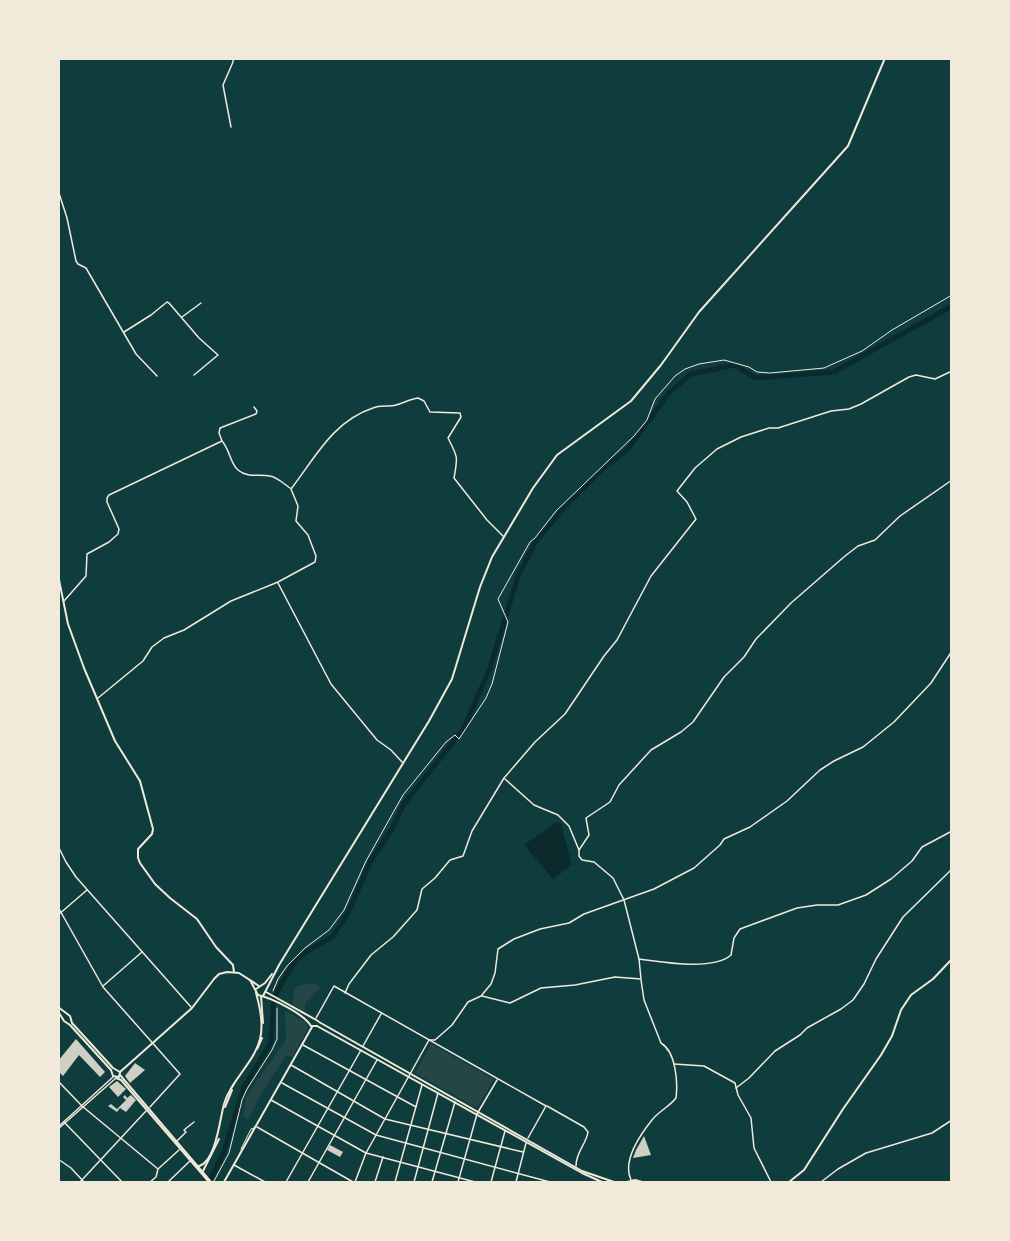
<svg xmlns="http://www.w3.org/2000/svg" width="1010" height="1241" font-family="'DejaVu Sans',sans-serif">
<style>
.green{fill:#244646}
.water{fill:#0a2a2b}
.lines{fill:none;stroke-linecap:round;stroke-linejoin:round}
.river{stroke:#0a2a2b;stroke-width:5}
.building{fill:#cfcfc3}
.path{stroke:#f1e9da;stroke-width:1}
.service{stroke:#f1e9da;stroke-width:1}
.minor{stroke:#f1e9da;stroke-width:1.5}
.tertiary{stroke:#f1e9da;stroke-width:2}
.secondary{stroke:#f1e9da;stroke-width:2}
</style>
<rect width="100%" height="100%" fill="#0f3d3e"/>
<g class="green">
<path d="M312,983L321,987L305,1003V1015L292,1007L295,987Z"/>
<path d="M285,1011L306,1022L308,1028L292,1057L286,1055L261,1094L248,1120L243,1116L247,1095L286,1040Z"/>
<path d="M431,1044L494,1079L477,1108L415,1073Z"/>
</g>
<path class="water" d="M556,822L561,824L572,865L553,879L524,845Z"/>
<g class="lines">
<path class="river" d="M209,1182L223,1154L244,1087L271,1042L274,998L278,990L295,961L306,952L333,936L349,911L370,862L392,829L404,804L464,728L490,668L518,576L536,541L568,503L605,467L627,450L669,393L691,374L735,365L755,378L834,372L952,306"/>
</g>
<g class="building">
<path d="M76,1039L105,1072L100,1077L79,1055L63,1076L58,1071V1061Z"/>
<path d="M135,1063L145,1070L130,1083L125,1076Z"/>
<path d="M117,1081L126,1089L118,1097L109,1087Z"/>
<path d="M125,1095L127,1098L131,1095L136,1100L126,1112L120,1108L117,1112L108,1106L111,1104L117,1109L126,1100L123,1097Z"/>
<path d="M644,1136L651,1155L633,1158L636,1150Z"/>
<path d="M330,1145L343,1152L340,1157L327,1150Z"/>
</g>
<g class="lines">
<g class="path">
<path d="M273,991L278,979L287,966L305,948L329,930L344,910L366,861L403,795L446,742L455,735L459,739L486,698L492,684L508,622L498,599L530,542L535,538L556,511L634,436L647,420L655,399L675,376L685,369L699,364L724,360L749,367L757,372L770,373L824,368L862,351L892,330L952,295"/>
<path d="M214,1181L229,1153L242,1100L247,1089L272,1050L277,1039V1008"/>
</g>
<path class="service" d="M241,1149L251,1129L254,1128"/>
<g class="minor">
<path d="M231,127L223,85L233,62V58"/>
<path d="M58,190L67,218L76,261L78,264L86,268L136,354L157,376"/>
<path d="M182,317L201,303"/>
<path d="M124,332L151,315L167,302L169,303L199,338L218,355L194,375"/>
<path d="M222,441L219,433L220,428L256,414L257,411L254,407"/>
<path d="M278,583L331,684L377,740L391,750L402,762"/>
<path d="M64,601L86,576L87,554L109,542L118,534L119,529L107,502V498L109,495L222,441C230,450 230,463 238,470C247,478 260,474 270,476C277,477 284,484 290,488"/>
<path d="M98,698L143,661L152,647L164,638L184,630L231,601L278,582L315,562L316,556L308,535L296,521L298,506L291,489C315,458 333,421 373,408C380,405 388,407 396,405C404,403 410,399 418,398L424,401L430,412L460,413L461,417L448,438C458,457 458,457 454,478L487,520L503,536"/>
<path d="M505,779L534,805L558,815L569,826L579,850"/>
<path d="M58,846L66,862L76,877L191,1007"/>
<path d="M58,907L103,987L180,1074L150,1107"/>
<path d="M58,915L87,890"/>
<path d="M639,959L624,900L613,878L594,862L582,860L579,856V850L589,835L586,818L610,802L619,785L651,750L681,732L693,722L724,677L744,657L756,639L791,603L845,556L858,546L875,540L900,516L952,480"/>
<path d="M103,986L142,952"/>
<path d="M345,993L349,984L371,955L393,937L417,910L422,889L435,878L450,860L463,856L472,831L504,778L535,742L565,714L604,656L617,640L651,576L696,519L687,502L677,491L695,468L717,449L741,437L769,428H778L831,411L849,409L861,404L909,377L916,375L935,379L952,371"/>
<path d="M482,996L510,1003L541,988L575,985L615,977L641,979L639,959C662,962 713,971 731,955L734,938L740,929L797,908L817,905H838L866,895L891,879L912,861L922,847L952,831"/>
<path d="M316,1018L334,986L546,1106L528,1138"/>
<path d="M303,1045L416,1107"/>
<path d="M363,1046L381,1014"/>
<path d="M674,1064L704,1066L735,1083L738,1095L751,1118L754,1148L771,1182"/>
<path d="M291,1065L385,1119L523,1152"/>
<path d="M58,1081L82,1106L158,1169"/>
<path d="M282,1083L376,1135L550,1182"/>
<path d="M736,1088L749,1078L775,1051L800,1035L807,1028L841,1009L853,1000L864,984L876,959L903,917L952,869"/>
<path d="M271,1100L366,1153L475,1182"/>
<path d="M547,1106L584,1127L588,1132C586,1145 576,1151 576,1166"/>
<path d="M64,1122L122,1182"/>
<path d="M58,1127L113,1077"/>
<path d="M257,1127L353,1182"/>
<path d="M58,1129L116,1078"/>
<path d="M176,1142L186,1132L184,1130L194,1122"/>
<path d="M58,1159L71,1168L84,1182"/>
<path d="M234,1165L265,1182"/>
<path d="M631,1180C622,1161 640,1135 652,1120C659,1111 669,1107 676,1098C678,1082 676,1052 661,1043L644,1000L641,980"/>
<path d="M58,1182H59"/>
<path d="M80,1182L146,1111"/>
<path d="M150,1182L156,1177L158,1169L179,1150"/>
<path d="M168,1182L191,1160"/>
<path d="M286,1182L361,1050"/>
<path d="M308,1182L377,1060"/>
<path d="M355,1182L366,1153L429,1040H435L452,1025L468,1002L481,996L491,984L495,973L498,949L514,939L540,929L569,923L584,914L654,889L694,868L720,845L724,839L750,827L787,801L820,770L834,761L863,747L894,722L931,683L952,651"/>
<path d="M375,1182L383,1157"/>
<path d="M395,1182L422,1085"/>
<path d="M414,1182L438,1093"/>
<path d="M432,1182L455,1102"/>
<path d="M458,1182L477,1114L497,1080"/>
<path d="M491,1182L505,1131"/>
<path d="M516,1182L526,1143"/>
<path d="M821,1182L838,1169L866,1153L932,1133L952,1120"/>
</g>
<g class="tertiary">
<path d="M58,575L68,624L84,668L115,741L140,781L153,829L152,834L138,849V858L140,863L155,884L170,898L197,919L216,947L233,965L234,972"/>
<path d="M261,996L263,1023"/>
<path d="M257,1049L262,1038"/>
<path d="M120,1075L211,1182"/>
<path d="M116,1078L121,1080L209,1182"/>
<path d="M225,1107L232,1090"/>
<path d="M199,1166C216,1162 220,1118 224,1104C231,1080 254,1063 260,1039C264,1024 260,1007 256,993"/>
<path d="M203,1171L219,1139"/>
<path d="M224,1182L312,1027"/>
</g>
<g class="secondary">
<path d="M250,980L258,995C272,998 304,1014 311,1026H317"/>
<path d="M256,989L265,983L272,974"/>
<path d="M266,992L318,1021"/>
<path d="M263,996L279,965L429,721L452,679L480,587L492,557L533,488L557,455L631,401L661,365L699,312L848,146L885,58"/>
<path d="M58,1007L70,1016L72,1023L113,1068L120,1072"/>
<path d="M58,1011L64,1021L70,1025L111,1070L113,1076L119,1077L120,1072"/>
<path d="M319,1022L582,1171L614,1182"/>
<path d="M317,1026L582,1173L602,1182"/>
<path d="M120,1072L192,1008L214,979L219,974L227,972L239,973L259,986"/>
<path d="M627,1182L635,1180L642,1182"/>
<path d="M789,1182L804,1170L843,1109L881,1055L892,1036L901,1010L911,995L933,979L952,959"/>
</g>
</g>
<rect width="1010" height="1241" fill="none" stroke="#f1e9da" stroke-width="120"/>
</svg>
